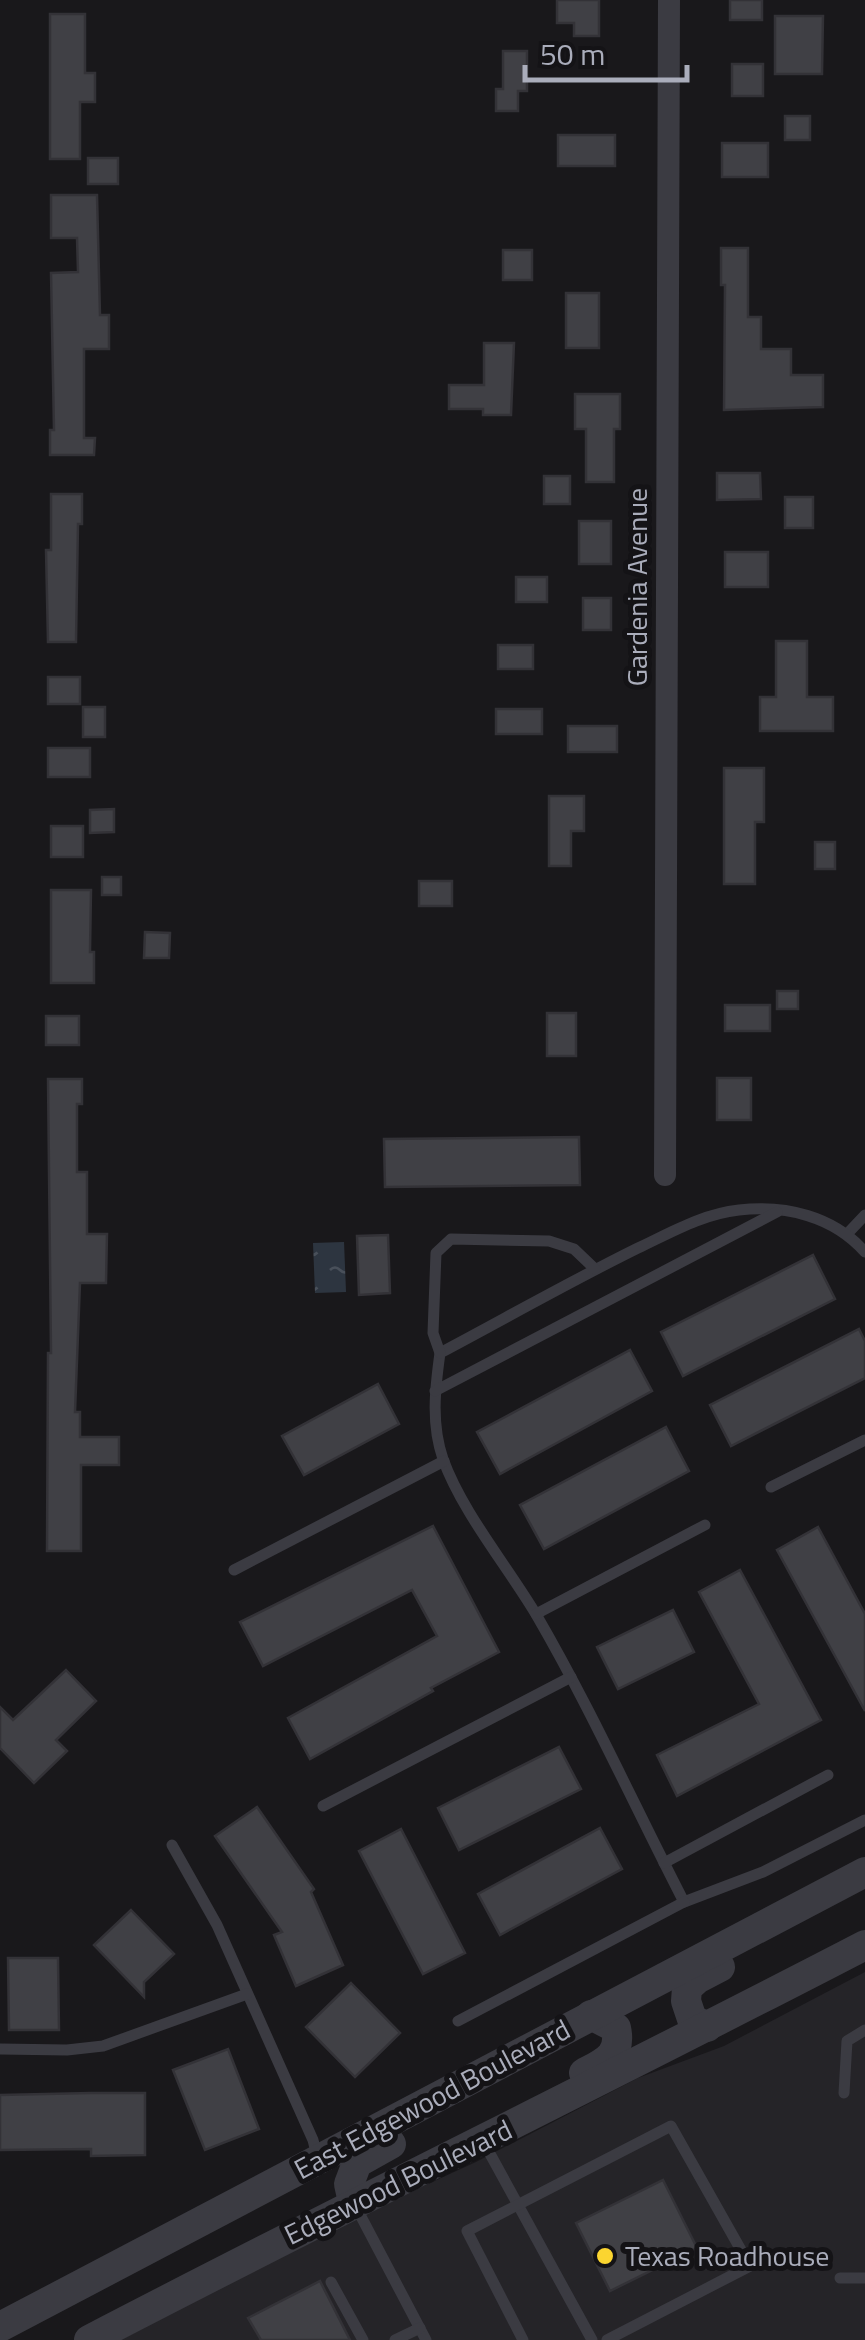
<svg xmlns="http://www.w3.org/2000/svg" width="865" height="2340" font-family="'Titillium Web',sans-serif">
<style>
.built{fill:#252428}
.water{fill:url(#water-ripples)}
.building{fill:#404045;stroke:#333237;stroke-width:2.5}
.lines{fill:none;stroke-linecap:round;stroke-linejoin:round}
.service{stroke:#3b3b42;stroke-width:11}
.minor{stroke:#3b3b42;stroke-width:22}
.tertiary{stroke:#3b3b42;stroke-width:30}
.poi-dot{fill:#fbd530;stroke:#141316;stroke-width:4}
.labels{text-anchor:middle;stroke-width:10;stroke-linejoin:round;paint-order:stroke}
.street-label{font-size:28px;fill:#aaadbb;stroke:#141316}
.poi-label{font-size:28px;fill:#aaadbb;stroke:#141316;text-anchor:start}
</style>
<defs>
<pattern id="water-ripples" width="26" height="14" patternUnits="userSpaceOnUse" patternTransform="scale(2.5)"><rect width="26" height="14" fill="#2d3540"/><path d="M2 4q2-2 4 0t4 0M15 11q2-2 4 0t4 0" fill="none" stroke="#49505a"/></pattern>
</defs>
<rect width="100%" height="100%" fill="#19181b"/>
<path class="built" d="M865,1972V2340H120L375,2208L476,2162L638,2078L724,2046Z"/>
<path class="water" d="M344,1242L346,1292L315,1293L313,1243Z"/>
<g class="building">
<path d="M557,0H599V36H574V23H557Z"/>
<rect x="730" y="0" width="32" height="20"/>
<path d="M50,14H85V73H95V102H80V159H50Z"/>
<path d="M775,16H823L822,74H775Z"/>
<path d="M503,51H527V91H518V111H496V89H503Z"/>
<rect x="732" y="64" width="31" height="32"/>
<rect x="785" y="116" width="25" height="24"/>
<rect x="558" y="135" width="57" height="31"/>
<rect x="722" y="143" width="46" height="34"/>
<rect x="88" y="158" width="30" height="26"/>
<path d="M51,195H97L100,315H109V349H84V438H95L94,455H50V430H54L51,273L78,272L77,238H51Z"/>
<path d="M721,248H748V317H761V349H791V375H823V407L724,410L725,285H721Z"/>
<rect x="503" y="250" width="29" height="30"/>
<rect x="566" y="293" width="33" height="55"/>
<path d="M484,343H514L511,415H483V409H449V385H484Z"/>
<path d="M575,394H620V429H614V482H586V429H575Z"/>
<path d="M717,473H760L761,499L717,500Z"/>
<rect x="544" y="476" width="26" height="28"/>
<path d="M51,494H82V524H78L76,642H48L46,550H51Z"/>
<rect x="785" y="497" width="28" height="31"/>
<rect x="579" y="521" width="32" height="43"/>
<rect x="725" y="552" width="43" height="35"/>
<rect x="516" y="577" width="31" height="25"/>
<rect x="583" y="598" width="28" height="32"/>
<path d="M776,641H807V697H833V731H760V697H776Z"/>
<rect x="498" y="645" width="35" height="24"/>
<rect x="48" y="677" width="32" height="27"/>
<rect x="83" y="707" width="22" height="30"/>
<rect x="496" y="709" width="46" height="25"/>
<rect x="568" y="726" width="49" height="26"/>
<rect x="48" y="748" width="42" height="29"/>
<path d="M724,768H764V822H755V884H724Z"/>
<path d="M549,796H584V831H571V866H549Z"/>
<path d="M114,809V832L90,833V810Z"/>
<rect x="51" y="826" width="32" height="31"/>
<rect x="815" y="842" width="20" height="27"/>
<rect x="102" y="877" width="19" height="18"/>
<rect x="419" y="881" width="33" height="25"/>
<path d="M51,890H91L90,952H94V983H51Z"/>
<path d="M145,932L170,933L169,958H144Z"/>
<rect x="777" y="991" width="21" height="18"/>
<rect x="725" y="1005" width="45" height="26"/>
<rect x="547" y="1013" width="29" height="43"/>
<rect x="46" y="1016" width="33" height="29"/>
<rect x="717" y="1078" width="34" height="42"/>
<path d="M48,1079H82V1104H77V1172H87V1234H107L106,1283H80L75,1412H80V1437H119V1465H81V1551H47L48,1353H51Z"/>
<path d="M579,1137L580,1185L385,1187L384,1139Z"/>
<path d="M388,1235L390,1293L359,1295L357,1236Z"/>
<path d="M813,1255L835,1299L683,1376L661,1332Z"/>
<path d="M859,1329L865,1341V1378L731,1446L710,1405Z"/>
<path d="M630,1350L652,1391L500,1474L477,1432Z"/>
<path d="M378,1384L399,1424L304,1475L282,1436Z"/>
<path d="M666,1427L689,1471L544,1549L520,1505Z"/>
<path d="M433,1526L499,1652L431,1688L433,1691L310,1759L288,1718L437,1636L412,1590L263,1666L240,1622Z"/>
<path d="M818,1527L865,1614V1711L777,1550Z"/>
<path d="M740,1570L821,1720L677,1796L657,1755L759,1704L699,1592Z"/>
<path d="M673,1610L694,1652L618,1689L597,1647Z"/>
<path d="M66,1670L96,1701L56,1740L67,1751L34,1783L0,1748V1707L13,1720Z"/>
<path d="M559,1747L581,1789L459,1850L438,1808Z"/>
<path d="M257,1807L314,1889L311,1892L343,1965L296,1986L274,1935L282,1932L215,1836Z"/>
<path d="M600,1828L622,1869L500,1935L478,1894Z"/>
<path d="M401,1829L465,1953L423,1974L359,1851Z"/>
<path d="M131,1910L174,1954L144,1982V1997L94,1945Z"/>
<path d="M8,1958H58L59,2030H9Z"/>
<path d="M351,1983L400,2033L355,2077L306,2027Z"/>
<path d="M228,2049L259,2129L205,2150L173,2070Z"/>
<path d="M91,2093H145V2155L91,2156V2149L0,2150V2095Z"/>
<path d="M663,2180L697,2248L610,2291L576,2223Z"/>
<path d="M320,2281L350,2340H261L248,2318Z"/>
</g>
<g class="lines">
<g class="service">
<path d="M848,1233L865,1215"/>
<path d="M865,1252C833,1216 786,1205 739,1210C702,1214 670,1233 638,1248C571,1281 506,1318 440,1353C435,1389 431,1424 443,1459C462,1512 508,1567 537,1616C591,1709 635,1807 684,1902L763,1872L865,1820"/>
<path d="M440,1353L433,1333L436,1253L451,1239L549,1241L574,1249L595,1269"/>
<path d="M435,1391L777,1212"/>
<path d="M771,1487L865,1440"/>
<path d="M234,1570L444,1461"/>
<path d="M536,1614L705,1525"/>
<path d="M323,1806L571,1677"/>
<path d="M172,1845L217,1925L313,2140L317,2156"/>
<path d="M664,1863L828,1775"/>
<path d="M458,2021L684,1902"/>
<path d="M0,2049L67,2050L103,2046L247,1994"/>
<path d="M844,2093L847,2041L865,2030"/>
<path d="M483,2141L592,2340"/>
<path d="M356,2207L426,2340"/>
<path d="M840,2278H865"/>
<path d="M331,2282L363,2340"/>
<path d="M395,2340L420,2328"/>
<path d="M523,2340L467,2231L671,2126L750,2266L607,2340"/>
</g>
<path class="minor" d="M665,1175L669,0"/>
<g class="tertiary">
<path d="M707,2027L692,2019L686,2001L687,1988L697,1979L720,1967"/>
<path d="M584,2073C605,2062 622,2055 616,2028L591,2015"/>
<path d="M353,2202L349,2184L357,2163L391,2144"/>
<path d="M0,2327L865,1872"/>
<path d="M89,2340C346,2206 607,2079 865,1945"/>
</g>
</g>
<circle class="poi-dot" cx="605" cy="2256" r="10"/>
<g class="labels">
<g class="street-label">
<text transform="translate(637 587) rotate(-90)" y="10">Gardenia Avenue</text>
<text transform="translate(432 2099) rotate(-28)" y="10">East Edgewood Boulevard</text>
<text transform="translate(398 2182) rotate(-26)" y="10">Edgewood Boulevard</text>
</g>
<g class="poi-label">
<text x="625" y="2266">Texas Roadhouse</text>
</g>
</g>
<path d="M525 65v15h162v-15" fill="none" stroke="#aaadbb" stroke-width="5"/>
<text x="540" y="65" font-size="30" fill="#aaadbb" stroke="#141316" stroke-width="8" paint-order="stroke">50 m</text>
</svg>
